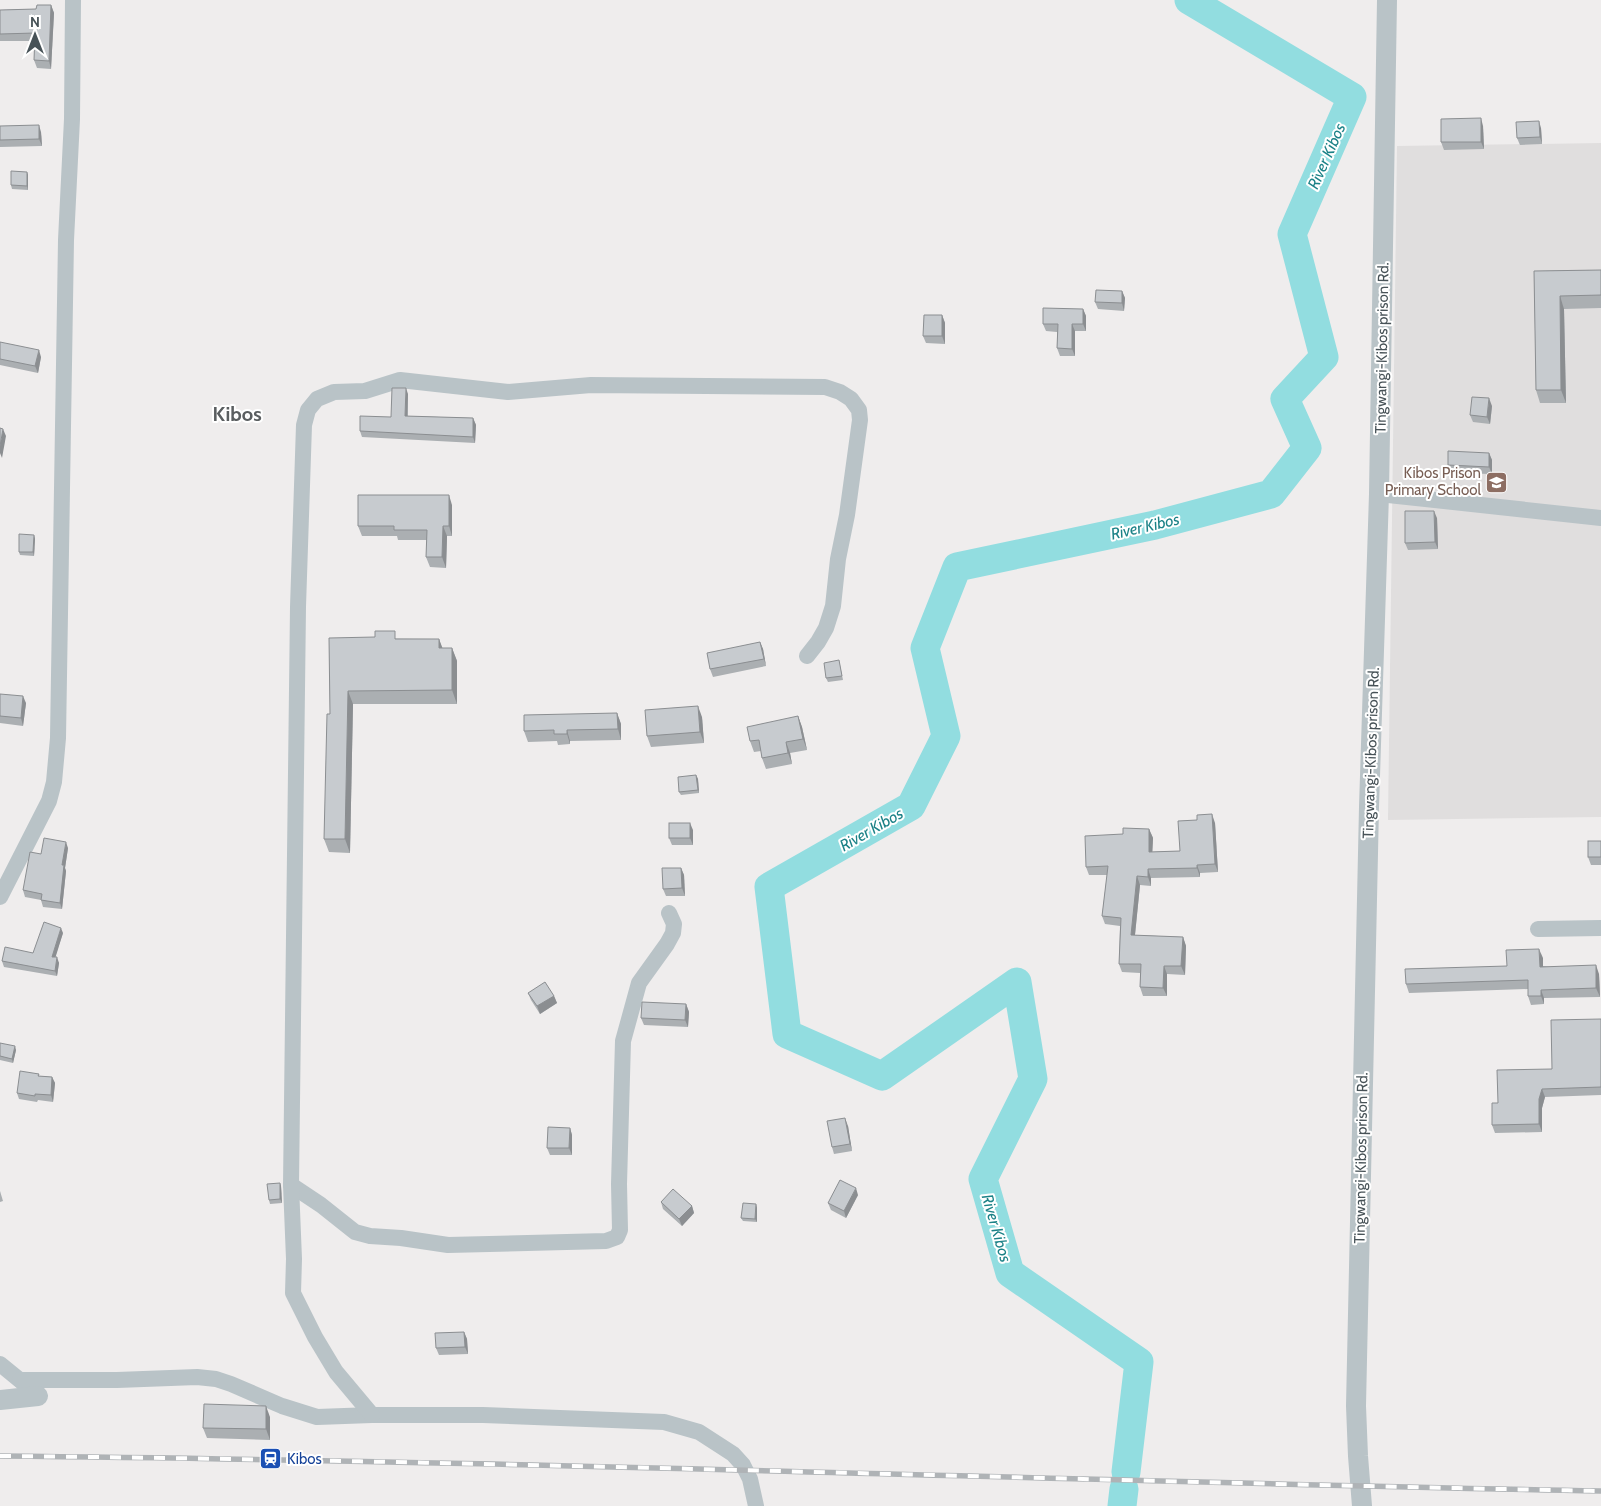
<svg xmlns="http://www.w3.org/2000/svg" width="1601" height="1506" font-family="Cabin,sans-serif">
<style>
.education{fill:#e0dede}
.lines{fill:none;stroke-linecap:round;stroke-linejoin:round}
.river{stroke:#92dde0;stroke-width:29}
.minor{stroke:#b9c3c7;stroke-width:16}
.tertiary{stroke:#b9c3c7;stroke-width:20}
.rail-casing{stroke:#afb3b6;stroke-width:5.5}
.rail{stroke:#fff;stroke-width:4;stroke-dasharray:11;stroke-linecap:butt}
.wall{fill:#abafb2}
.shaded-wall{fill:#8b8e91}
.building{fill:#c7cbcf;stroke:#8b8e91}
.labels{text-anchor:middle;stroke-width:4;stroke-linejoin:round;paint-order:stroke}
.street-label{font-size:15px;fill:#475257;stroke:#fff}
.education-label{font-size:15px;fill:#785e54;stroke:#fff;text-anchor:end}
.transit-label{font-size:15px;fill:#164399;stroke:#fff;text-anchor:start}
.water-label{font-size:16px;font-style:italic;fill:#1c8287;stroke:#fff}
.district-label{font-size:20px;font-weight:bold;fill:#5a5e60;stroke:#fff}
</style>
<rect width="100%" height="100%" fill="#efeded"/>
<path class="education" d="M1601,143V817L1388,820L1397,146Z"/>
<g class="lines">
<g class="river">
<path d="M1126,1472L1139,1362L1010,1273L983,1179L1033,1079L1017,982L882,1076L787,1034L769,887L911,806L946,736L925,648L957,567L1155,525L1271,494L1307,448L1285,399L1324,357L1292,234L1352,97L1189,0"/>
<path d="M1122,1506L1124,1489"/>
</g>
<g class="minor">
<path d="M1379,494L1601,518"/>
<path d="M0,897L49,801L54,782L58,738L66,240L72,119L73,0"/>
<path d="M1538,929L1601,928"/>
<path d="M291,1185L321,1205L355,1232L370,1236L401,1238L448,1245L606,1241L617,1237L620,1230L619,1184L623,1041L639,983L667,944L673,933L674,924L669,913"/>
<path d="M0,1364L27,1386"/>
<path d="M20,1380H117L197,1377L216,1379L231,1384L282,1406L317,1417L372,1415H483L664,1422L699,1432L733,1454L743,1465L750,1479L756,1506"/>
<path d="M372,1415L336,1372L315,1337L293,1293L294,1259L291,1185L298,607L304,425L308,410L317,399L334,392L365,391L400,380L508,392L591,385L825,387L840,392L851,399L859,410L860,420L847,515L838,559L833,606L826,628L818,642L807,656"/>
</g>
<g class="tertiary">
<path d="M0,1400L38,1396"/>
<path d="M1362,1506L1358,1456L1356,1406L1369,807L1379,494L1387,0"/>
</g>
<defs>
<path id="rail" d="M0,1456C534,1461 1067,1481 1601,1491"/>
</defs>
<use href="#rail" class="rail-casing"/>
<use href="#rail" class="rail"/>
</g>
<g class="wall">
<path d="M51,5L54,13L51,69L37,68L34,60L35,41H0V10L36,9Z"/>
<path d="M0,126L41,132L42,146L0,147Z"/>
<path d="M1483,126L1484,149L1444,150L1441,142Z"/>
<path d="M1541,128L1542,144L1520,145L1517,138Z"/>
<path d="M27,172L28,175V190L12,189L11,185Z"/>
<path d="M1601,270V308L1564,309L1566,403H1540L1536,390L1534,271Z"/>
<path d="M1122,291L1125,298L1124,311L1098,309L1095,302Z"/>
<path d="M1083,309L1086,316V331H1075V356H1060L1057,348V332L1046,331L1043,324Z"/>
<path d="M942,315L945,323V344L926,343L923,336Z"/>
<path d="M0,342L41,357L38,373L0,365Z"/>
<path d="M408,394V416L473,418L476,425L475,443L362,437L360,431L391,417Z"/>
<path d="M1492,406L1490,424L1473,422L1470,415Z"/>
<path d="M1489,453L1492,460V474L1450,473L1448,465Z"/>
<path d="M452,505V536H447L446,568L430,567L426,557L427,540H398L397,536H362L358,526Z"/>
<path d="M1437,518L1438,549L1408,550L1405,543Z"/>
<path d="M34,535L35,539L34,556L20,555L19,552Z"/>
<path d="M329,638L439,639L442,648H452L457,661V704H353L350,853L329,852L324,839L330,714Z"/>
<path d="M760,642L763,649L766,666L713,677L710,669Z"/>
<path d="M839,660L843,680L828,682L826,678Z"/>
<path d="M0,694L26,703L23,726L0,723Z"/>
<path d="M617,713L621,724V740L570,741V744L558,745L557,741L528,742L524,731Z"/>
<path d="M798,716L802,727L807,750L790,753L792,764L766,769L762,758L761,751L754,752L750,741Z"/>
<path d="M702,717L704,743L651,747L647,736Z"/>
<path d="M696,775L698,779L699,793L681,795L679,792Z"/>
<path d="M1215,823L1218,872L1200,873V877L1151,878V886L1140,885L1135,935L1183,937L1186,946L1185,975L1167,974V996H1143L1140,987V973L1122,972L1119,964L1120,926L1105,924L1102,916L1107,875H1089L1086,867L1123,834L1149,829L1153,838L1152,852L1180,851Z"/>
<path d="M693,830V845H672L669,838Z"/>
<path d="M1601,841V865H1591L1588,857Z"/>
<path d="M68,848L65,868L66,871L62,909L43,907L41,900L25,897L23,890L41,854Z"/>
<path d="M681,868L684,875L685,896H666L663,889Z"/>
<path d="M63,933L55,957L59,963L57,976L4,967L2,961L33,953Z"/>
<path d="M1543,958V966L1599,974L1600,997L1544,998V1004L1531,1005L1528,996V989L1409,993L1406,984L1507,966Z"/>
<path d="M528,993L554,996L557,1003L540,1014L531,1000Z"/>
<path d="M686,1004L689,1012L688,1027L644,1025L641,1018Z"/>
<path d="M1601,1019V1095L1545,1097L1542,1108V1132L1495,1133L1492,1125L1498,1103L1552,1069Z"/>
<path d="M0,1043L16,1050L13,1063L0,1060Z"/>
<path d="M39,1074V1076L52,1077L55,1083L53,1102L38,1100L37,1102L19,1099L17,1093Z"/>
<path d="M848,1126L852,1151L834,1154L832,1147Z"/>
<path d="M570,1128L572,1135V1155H550L547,1148Z"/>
<path d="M280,1183L281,1186L282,1203L270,1204L269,1200Z"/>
<path d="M0,1191L3,1201L0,1202Z"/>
<path d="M858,1195L846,1218L831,1210L828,1203Z"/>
<path d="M661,1202L692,1206L694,1213L682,1226L663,1209Z"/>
<path d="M756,1204L757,1208V1222L743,1221L741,1218Z"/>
<path d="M464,1332L467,1339L468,1354L439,1355L436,1348Z"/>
<path d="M270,1417V1440L207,1438L203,1428Z"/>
</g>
<g class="shaded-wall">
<path d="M51,5L54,13L51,69L49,61Z"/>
<path d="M1481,118L1483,126L1484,149L1481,142Z"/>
<path d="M1539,121L1541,128L1542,144L1540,137Z"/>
<path d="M39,125L41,132L42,146L39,139Z"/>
<path d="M27,172L28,175V190L27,186Z"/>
<path d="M1122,291L1125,298L1124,311L1122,303Z"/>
<path d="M1560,296L1564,309L1566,403L1561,390Z"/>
<path d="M1083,309L1086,316V331L1083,324Z"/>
<path d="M942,315L945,323V344L942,336Z"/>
<path d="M1072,324L1075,331V356L1072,349Z"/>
<path d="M39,350L41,357L38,373L35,366Z"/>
<path d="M406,388L408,394L407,422L405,416Z"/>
<path d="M1489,398L1492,406L1490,424L1487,417Z"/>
<path d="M473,418L476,425L475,443L473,437Z"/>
<path d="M3,429L6,436L2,458L0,453V446Z"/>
<path d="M1489,453L1492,460V474L1489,467Z"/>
<path d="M449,495L452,505V536L449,526Z"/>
<path d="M1434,511L1437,518L1438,549L1435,542Z"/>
<path d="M443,526L447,536L446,568L442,557Z"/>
<path d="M34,535L35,539L34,556L33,552Z"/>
<path d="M439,639L444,652L439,648Z"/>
<path d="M760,642L763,649L766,666L764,659Z"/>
<path d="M452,648L457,661V704L452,690Z"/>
<path d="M348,691L353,704L350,853L345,839Z"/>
<path d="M23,696L26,703L23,726L21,718Z"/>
<path d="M698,706L702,717L704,743L700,732Z"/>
<path d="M617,713L621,724V740L618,729Z"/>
<path d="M798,716L802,727L807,750L803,739Z"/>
<path d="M567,730L570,741V744L567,734Z"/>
<path d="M786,742L790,753L792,764L788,753Z"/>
<path d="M696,775L698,779L699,793L698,790Z"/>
<path d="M1212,814L1215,823L1218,872L1215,864Z"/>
<path d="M690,823L693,830V845L690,838Z"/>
<path d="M1149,829L1153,838L1152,861L1149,852Z"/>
<path d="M66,842L68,848L65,868L66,871L62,909L60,903L62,865Z"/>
<path d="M1197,865L1200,873V877L1197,868Z"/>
<path d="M681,868L684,875L685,896L682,888Z"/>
<path d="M1148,869L1151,878V886L1148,877Z"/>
<path d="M1137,876L1140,885L1134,944L1131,935Z"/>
<path d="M61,928L63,933L54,962L52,957Z"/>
<path d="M1183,937L1186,946L1185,975L1181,966Z"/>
<path d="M1539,949L1543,958V975L1540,967Z"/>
<path d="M57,957L59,963L57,976L55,971Z"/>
<path d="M1596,965L1599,974L1600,997L1596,988Z"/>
<path d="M1164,966L1167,974V996L1163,988Z"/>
<path d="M1541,990L1544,998V1004L1541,996Z"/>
<path d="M554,996L557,1003L540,1014L537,1006Z"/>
<path d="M686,1004L689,1012L688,1027L685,1020Z"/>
<path d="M15,1046L16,1050L13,1063L12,1059Z"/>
<path d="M52,1077L55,1083L53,1102L51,1095Z"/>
<path d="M1542,1089L1545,1097L1542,1108V1132L1539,1124V1099Z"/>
<path d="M845,1118L848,1126L852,1151L850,1144Z"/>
<path d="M570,1128L572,1135V1155L569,1148Z"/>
<path d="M280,1183L281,1186L282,1203L280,1199Z"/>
<path d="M856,1188L858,1195L846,1218L844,1211Z"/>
<path d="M756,1204L757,1208V1222L755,1219Z"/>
<path d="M692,1206L694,1213L682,1226L679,1219Z"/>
<path d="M464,1332L467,1339L468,1354L465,1347Z"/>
<path d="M266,1406L270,1417V1440L266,1429Z"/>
</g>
<g class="building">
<path d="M37,5H51L49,61L34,60L35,33L0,34V10L36,9Z"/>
<path d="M1481,118V142H1441V119Z"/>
<path d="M1539,121L1540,137L1517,138L1516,122Z"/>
<path d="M39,125V139L0,140V126Z"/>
<path d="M11,171L27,172V186L11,185Z"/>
<path d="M1601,270V295L1560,296L1561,390H1536L1534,271Z"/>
<path d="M1096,290L1122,291V303L1095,302Z"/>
<path d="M1043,308L1083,309V324H1072V349L1057,348L1058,324H1043Z"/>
<path d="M924,315H942V336H923Z"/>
<path d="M0,342L39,350L35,366L0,359Z"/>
<path d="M392,388H406L405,416L473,418V437L360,431V416L391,417Z"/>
<path d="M1472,397L1489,398L1487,417L1470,415Z"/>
<path d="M0,428L3,429L0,446Z"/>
<path d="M1448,451L1489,453V467L1448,465Z"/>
<path d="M358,495H449V526H443L442,557H426L427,530H394V526H358Z"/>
<path d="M1405,511H1434L1435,542L1405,543Z"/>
<path d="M19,534L34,535L33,552H19Z"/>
<path d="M375,631H395V639H439V648H452V690L348,691L345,839H324L327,714H330L329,638L375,637Z"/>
<path d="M760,642L764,659L710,669L707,653Z"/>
<path d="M839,660L842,676L826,678L824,663Z"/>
<path d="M0,694L23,696L21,718L0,716Z"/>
<path d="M698,706L700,732L647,736L645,710Z"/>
<path d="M617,713L618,729L567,730V734H554V730L524,731V715Z"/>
<path d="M798,716L803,739L786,742L788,753L762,758L759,740L750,741L747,727Z"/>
<path d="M696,775L698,790L679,792L678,777Z"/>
<path d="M1212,814L1215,864L1197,865V868L1148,869V877L1137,876L1131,935L1183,937L1181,966H1164L1163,988L1140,987L1141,964H1119L1121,918L1102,916L1108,866L1086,867L1085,836L1123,834V828L1149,829V852L1180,851L1178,821L1197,820V815Z"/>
<rect x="669" y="823" width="21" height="15"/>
<path d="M44,838L66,842L62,865H64L60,903L41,900L42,894L23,890L30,852L41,854Z"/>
<rect x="1588" y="841" width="13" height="16"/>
<path d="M662,868H681L682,888L663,889Z"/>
<path d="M44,922L61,928L52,957H57L55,971L2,961L5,947L33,953Z"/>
<path d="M1539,949L1540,967L1596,965V988L1541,990V996H1528V980L1406,984L1405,969L1507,966L1506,950Z"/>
<path d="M545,982L554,996L537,1006L528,993Z"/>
<path d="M642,1002L686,1004L685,1020L641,1018Z"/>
<path d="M1601,1019V1087L1542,1089L1539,1099V1124L1492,1125V1103H1498L1497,1070L1552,1069L1551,1020Z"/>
<path d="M0,1043L15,1046L12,1059L0,1056Z"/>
<path d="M20,1071L39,1074L38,1076L52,1077L51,1095L35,1094V1096L17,1093Z"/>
<path d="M845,1118L850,1144L832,1147L827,1121Z"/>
<path d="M548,1127L570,1128L569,1148H547Z"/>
<path d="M840,1180L856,1188L844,1211L828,1203Z"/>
<path d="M280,1183V1199L269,1200L267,1184Z"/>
<path d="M673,1189L692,1206L679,1219L661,1202Z"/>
<path d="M743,1203L756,1204L755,1219L741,1218Z"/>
<path d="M464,1332L465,1347L436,1348L435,1333Z"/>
<path d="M204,1404L266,1406V1429L203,1428Z"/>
</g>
<defs>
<symbol id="school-square" viewBox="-11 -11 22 22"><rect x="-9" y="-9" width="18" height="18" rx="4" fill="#8d6e63" stroke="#fff"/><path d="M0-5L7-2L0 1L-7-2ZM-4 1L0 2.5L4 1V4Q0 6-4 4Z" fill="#fff"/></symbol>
<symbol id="station-square" viewBox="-11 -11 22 22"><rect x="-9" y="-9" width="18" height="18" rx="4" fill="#1a4fb4" stroke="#fff"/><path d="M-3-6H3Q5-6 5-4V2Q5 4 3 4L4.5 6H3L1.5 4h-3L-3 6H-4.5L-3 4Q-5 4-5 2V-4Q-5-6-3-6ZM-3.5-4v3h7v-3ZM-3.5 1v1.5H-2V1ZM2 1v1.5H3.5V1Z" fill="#fff"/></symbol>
</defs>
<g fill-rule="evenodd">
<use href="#school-square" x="1484" y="470" width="25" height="25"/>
<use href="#station-square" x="258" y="1446" width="25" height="25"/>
</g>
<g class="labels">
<g class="street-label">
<text transform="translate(1382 348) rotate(-89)" y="5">Tingwangi-Kibos prison Rd.</text>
<text transform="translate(1371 753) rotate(-88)" y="5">Tingwangi-Kibos prison Rd.</text>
<text transform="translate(1361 1158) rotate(-89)" y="5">Tingwangi-Kibos prison Rd.</text>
</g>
<g class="education-label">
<text x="1481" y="478">Kibos Prison<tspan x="1481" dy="17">Primary School</tspan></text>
</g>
<g class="transit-label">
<text x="287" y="1464">Kibos</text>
</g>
<g class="water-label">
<text transform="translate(1326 156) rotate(-66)" y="6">River Kibos</text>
<text transform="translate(1145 526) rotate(-13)" y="6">River Kibos</text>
<text transform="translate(871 829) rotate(-30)" y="6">River Kibos</text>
<text transform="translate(997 1228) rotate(74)" y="6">River Kibos</text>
</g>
<g class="district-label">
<text x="237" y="421">Kibos</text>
</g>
</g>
<g transform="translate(35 35)" stroke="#ffffff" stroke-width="4" paint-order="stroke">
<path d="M0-4L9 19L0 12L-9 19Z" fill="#475257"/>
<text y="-8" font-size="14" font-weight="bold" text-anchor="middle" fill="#475257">N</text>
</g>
</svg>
